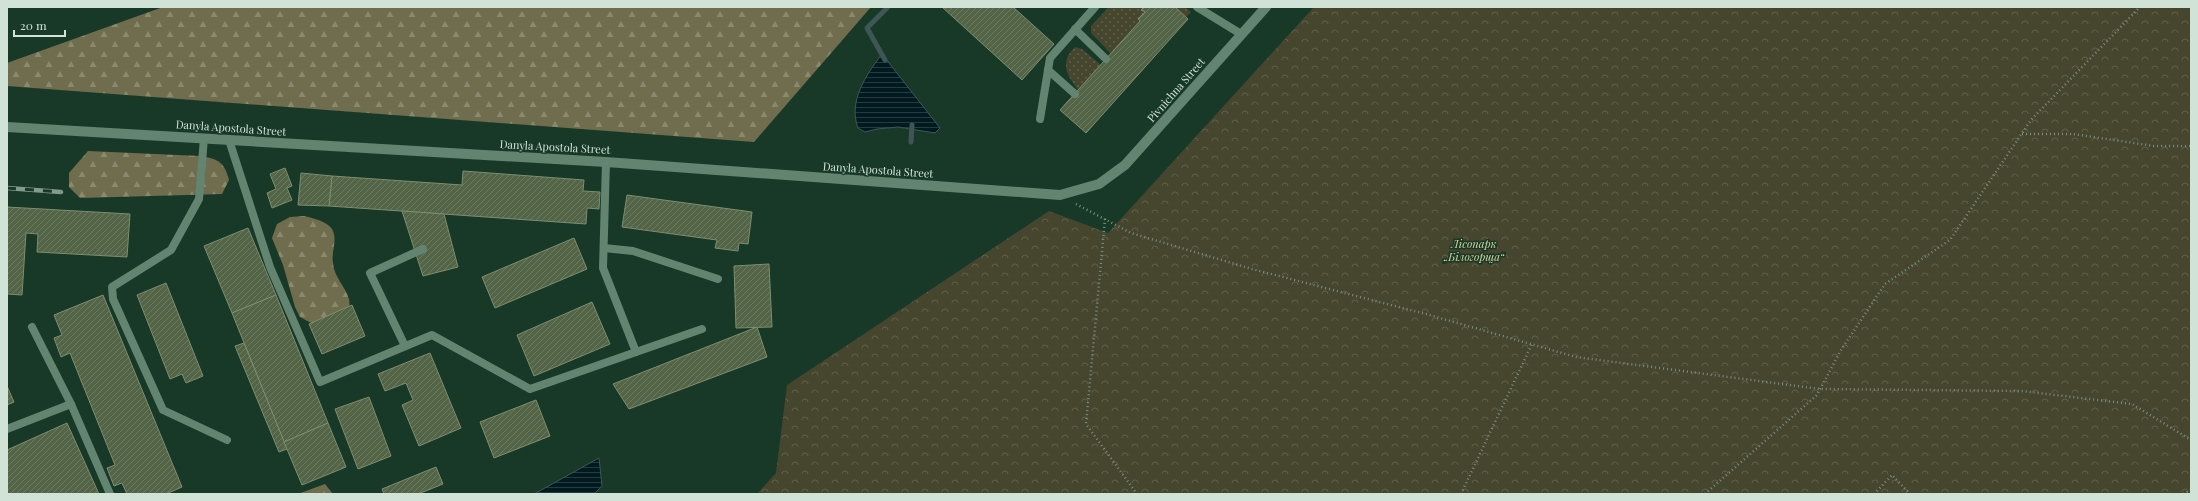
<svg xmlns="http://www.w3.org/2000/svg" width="2198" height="501" font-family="'Playfair Display',serif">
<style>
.grass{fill:url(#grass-dots)}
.forest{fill:url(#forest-firs)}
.park{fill:url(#park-crowns)}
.water{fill:url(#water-rules);stroke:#3f5657}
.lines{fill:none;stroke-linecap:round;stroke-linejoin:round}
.stream{stroke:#3f5657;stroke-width:5}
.building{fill:url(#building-hatch);stroke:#7d8e6f}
.path{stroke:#789183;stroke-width:2.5;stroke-dasharray:1 3;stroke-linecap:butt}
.service{stroke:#628470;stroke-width:8}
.minor{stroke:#628470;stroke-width:10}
.rail-casing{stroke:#839b8d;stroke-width:4.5}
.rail{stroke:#193928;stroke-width:3;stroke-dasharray:9;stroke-linecap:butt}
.labels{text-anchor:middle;stroke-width:3;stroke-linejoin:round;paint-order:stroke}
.street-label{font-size:11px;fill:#d1e3d7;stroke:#193928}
.park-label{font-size:11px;font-style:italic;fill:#d8d49a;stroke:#193928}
</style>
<defs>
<pattern id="grass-dots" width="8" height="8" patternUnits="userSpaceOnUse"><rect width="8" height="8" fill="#46452d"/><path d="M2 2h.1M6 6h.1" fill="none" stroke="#60604b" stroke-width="1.8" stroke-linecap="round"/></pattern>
<pattern id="forest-firs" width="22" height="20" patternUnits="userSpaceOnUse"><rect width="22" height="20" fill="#6f6d4d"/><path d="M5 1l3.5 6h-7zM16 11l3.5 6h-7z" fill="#89896e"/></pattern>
<pattern id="park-crowns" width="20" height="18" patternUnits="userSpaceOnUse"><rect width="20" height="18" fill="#46452d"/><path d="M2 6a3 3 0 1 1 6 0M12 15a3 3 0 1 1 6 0" fill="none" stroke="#60604b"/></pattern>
<pattern id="water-rules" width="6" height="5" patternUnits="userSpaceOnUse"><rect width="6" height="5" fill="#001a20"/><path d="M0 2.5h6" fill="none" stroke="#243b40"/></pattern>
<pattern id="building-hatch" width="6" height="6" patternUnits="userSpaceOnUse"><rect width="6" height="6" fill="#546447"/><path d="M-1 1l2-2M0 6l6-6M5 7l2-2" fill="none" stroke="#6c7a61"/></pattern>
</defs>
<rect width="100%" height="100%" fill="#193928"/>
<g class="grass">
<path d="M1109,7H1144L1141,10L1145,12L1138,19L1140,21L1111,54L1091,33V26Z"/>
<path d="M1175,7H1185L1191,12L1186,17Z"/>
<path d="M1075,47L1082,49L1101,65L1078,90C1067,76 1059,62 1075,47Z"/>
</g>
<g class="forest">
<path d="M163,7H871L754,142L7,86V63Z"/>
<path d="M88,151L200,156C219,159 224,162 229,180L222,194L80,198L69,187V173Z"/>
<path d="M304,216C312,218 327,221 332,229C338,239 331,252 333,263C334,277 345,286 349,299C350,304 349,310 349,315L313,324L300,317L295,307L283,265L272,238L277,224L290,217Z"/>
<path d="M325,484L333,494H298Z"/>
</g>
<path class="park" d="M1314,7H2191V494H757L776,473L787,385L1049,211L1108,233Z"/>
<g class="water">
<path d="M882,54L940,128L935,133L898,127L877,129L865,132L858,128C848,101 866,75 882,54Z"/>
<path d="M599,458L602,486L594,494H534Z"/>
</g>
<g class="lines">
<g class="stream">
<path d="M885,60L867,28L888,7"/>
<path d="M911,142L912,125"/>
</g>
</g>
<g class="building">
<path d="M942,7H1013L1054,44L1022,80Z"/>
<path d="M1144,7H1175L1188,19L1086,133L1060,110L1140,21L1138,19L1145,12L1141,10Z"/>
<path d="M285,168L292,186L287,188L292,200L272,208L267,193L276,189L270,174Z"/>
<path d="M463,171L584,180L583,191L600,192L599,209L587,208L586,224L329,206L332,176L462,185Z"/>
<path d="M301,173L332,176L329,206L298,205Z"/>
<path d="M627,195L752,212L748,244L739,243L738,251L715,248L717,240L622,227Z"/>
<path d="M7,207L130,214L127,257L37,252L38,234L26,233L22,295L7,294Z"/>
<path d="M402,211L444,214L458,267L423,276Z"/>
<path d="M248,228L276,295L232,313L204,246Z"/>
<path d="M574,238L587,269L495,308L482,277Z"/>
<path d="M769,264L772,327L736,328L734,266Z"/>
<path d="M166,283L203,376L186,383L182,374L170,379L137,295Z"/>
<path d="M103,295L182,487L166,494H127L122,483L114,486L107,468L115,465L70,353L61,357L54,338L62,335L54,315Z"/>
<path d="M276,295L328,423L284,442L232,313Z"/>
<path d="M592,302L610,344L534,376L517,335Z"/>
<path d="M352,305L365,336L322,354L309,324Z"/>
<path d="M757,327L767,357L629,409L613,384Z"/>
<path d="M244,343L287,449L279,452L235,346Z"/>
<path d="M430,353L461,428L419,446L402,405L413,400L406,383L385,391L378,374Z"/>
<path d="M7,386L14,402L7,405Z"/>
<path d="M369,397L391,456L358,469L335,409Z"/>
<path d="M536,400L550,436L494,458L480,422Z"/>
<path d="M67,423L99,494H7V450Z"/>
<path d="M328,423L346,467L302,485L284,442Z"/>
<path d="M436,467L443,484L418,494H384L382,489Z"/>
</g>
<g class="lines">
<g class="path">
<path d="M2022,134H2073L2154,146H2191"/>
<path d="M1076,204L1131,233L1252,269L1426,314L1576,357L1820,389L2022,391L2132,404L2191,440"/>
<path d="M1105,219L1086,424L1137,494"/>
<path d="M1461,494L1532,344"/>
<path d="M1705,494L1817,395L1841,350L1885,284L1950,240L2031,120L2140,7"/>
<path d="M1874,494L1892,475L1910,494"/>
<path d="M2183,494L2191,490"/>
</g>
<g class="service">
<path d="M1197,7L1241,34"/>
<path d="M1075,29L1106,59"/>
<path d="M1048,70L1075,94"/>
<path d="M1040,119L1050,58L1095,7"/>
<path d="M204,138L199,199L171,250L112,287L113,299L163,410L227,440"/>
<path d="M229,140L270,267L320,382L432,335L530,389L702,329"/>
<path d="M606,162L603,268L636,352"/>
<path d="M604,248L633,251L718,279"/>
<path d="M32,327L71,404"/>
<path d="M405,346L370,273L423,249"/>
<path d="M7,429L71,404L110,494"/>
</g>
<path class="minor" d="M7,127L606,162L1060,195L1099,184L1125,165L1266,7"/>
<defs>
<path id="rail" d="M7,188L61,192"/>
</defs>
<use href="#rail" class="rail-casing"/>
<use href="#rail" class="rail"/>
</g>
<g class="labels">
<g class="street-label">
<text transform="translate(1176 90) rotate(-49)" y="4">Pivnichna Street</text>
<text transform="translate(231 128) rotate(4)" y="4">Danyla Apostola Street</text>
<text transform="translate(555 147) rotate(3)" y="4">Danyla Apostola Street</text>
<text transform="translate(878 170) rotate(4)" y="4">Danyla Apostola Street</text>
</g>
<g class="park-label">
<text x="1474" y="248">Лісопарк<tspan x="1474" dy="13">„Білогорща“</tspan></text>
</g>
</g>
<rect width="2198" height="501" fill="none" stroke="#d1e3d7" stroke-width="16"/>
<path d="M14 30v6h51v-6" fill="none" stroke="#d1e3d7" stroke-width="2"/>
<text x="20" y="30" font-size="12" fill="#d1e3d7" stroke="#193928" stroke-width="3" paint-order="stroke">20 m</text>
</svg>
